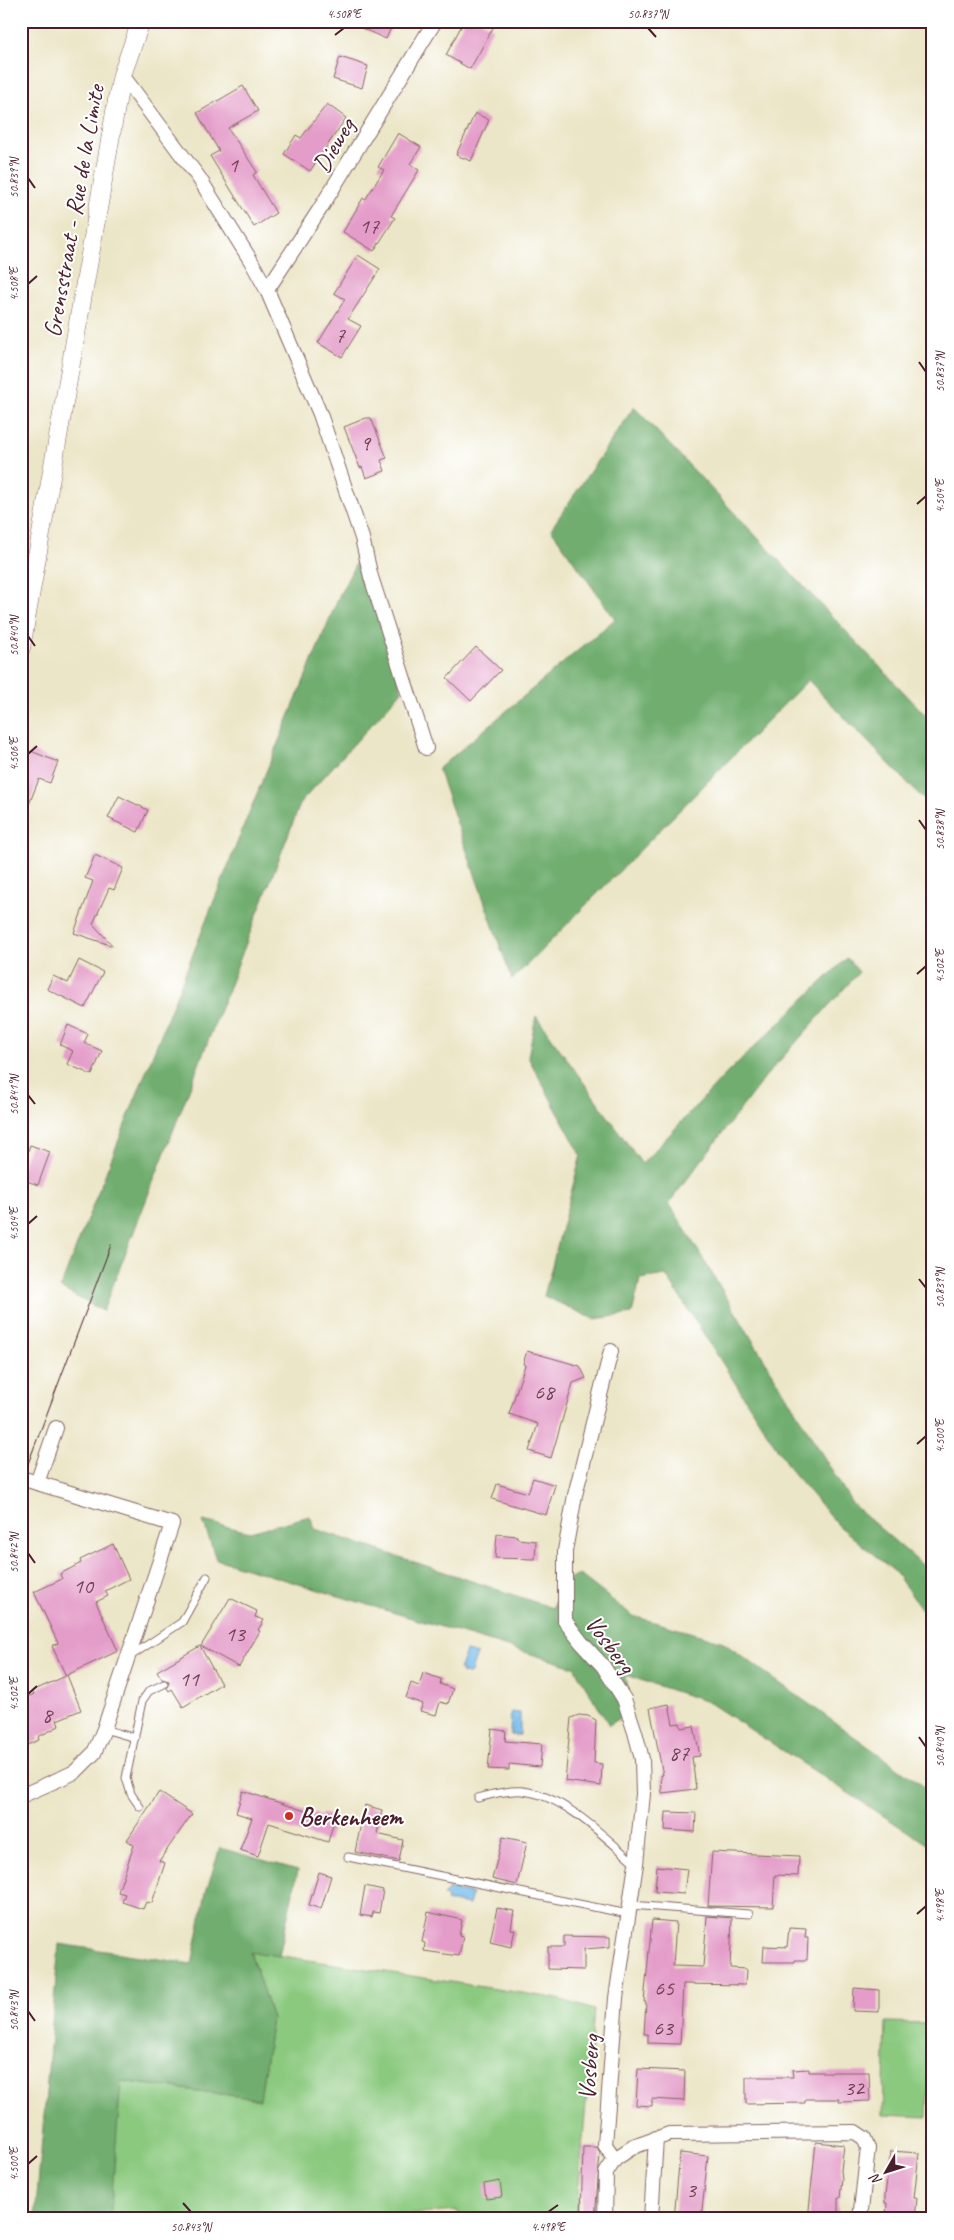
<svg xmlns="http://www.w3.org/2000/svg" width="954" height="2240" font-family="Caveat,sans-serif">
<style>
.green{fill:#8bc97f;stroke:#6a7455}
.forest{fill:#70ad6e;stroke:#5d664c}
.water{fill:#72bbea;stroke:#5e6d8a}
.building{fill:#e49dc9}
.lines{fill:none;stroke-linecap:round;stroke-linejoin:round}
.service-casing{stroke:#836562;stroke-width:9}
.minor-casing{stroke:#836562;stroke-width:16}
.tertiary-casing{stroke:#836562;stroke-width:19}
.service{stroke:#fff;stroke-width:7}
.minor{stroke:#fff;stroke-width:14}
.tertiary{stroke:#fff;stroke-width:18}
.tram{stroke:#4a1f2b;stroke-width:1}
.ticks{fill:none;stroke:#4a1f2b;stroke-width:2}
.poi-dot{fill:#c8321e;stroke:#fff;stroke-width:2}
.labels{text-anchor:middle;stroke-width:4;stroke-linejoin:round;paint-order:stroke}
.number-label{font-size:22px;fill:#703e52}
.street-label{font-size:25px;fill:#4a1f2b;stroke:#fff}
.poi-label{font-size:25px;font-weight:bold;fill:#4a1f2b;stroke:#fff;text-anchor:start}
.neatline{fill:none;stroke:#4a1f2b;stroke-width:2}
.ticks-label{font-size:12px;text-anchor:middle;fill:#4a1f2b}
</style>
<rect width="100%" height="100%" fill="#fff"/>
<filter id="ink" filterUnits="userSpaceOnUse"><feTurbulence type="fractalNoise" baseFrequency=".02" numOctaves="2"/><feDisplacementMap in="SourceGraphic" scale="10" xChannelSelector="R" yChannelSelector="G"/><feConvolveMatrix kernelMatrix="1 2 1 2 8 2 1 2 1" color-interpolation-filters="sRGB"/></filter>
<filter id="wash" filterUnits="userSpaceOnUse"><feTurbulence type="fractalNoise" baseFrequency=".0096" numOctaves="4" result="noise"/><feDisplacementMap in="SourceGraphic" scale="20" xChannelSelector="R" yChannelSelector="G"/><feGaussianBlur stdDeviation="1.12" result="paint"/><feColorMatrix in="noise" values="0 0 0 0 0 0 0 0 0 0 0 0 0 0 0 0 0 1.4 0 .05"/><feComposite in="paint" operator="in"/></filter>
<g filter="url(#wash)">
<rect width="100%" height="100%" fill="#ece6c8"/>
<g class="green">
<path d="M250,1951L554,1998L594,2010L576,2219H459L457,2211L348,2219H110L120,2081L260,2099L272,2018Z"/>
<path d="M886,2022L930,2023L927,2117L883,2115Z"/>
</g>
<g class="forest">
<path d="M634,407L933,723V809L808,680L512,980L438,769L615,619L551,529Z"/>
<path d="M357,561L369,588L402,691L301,802L103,1311L60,1288L249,813L339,596Z"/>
<path d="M847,958L859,972L765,1077L669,1203L853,1505L933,1574V1625L895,1572L838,1525L792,1472L666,1275L640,1279L632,1314L594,1319L544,1296L581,1155L528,1057L536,1016L642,1164L727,1073Z"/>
<path d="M310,1516L315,1529L553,1608L563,1582L580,1575L633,1616L721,1641L933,1793V1848L708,1702L625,1675L630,1712L609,1725L574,1667L216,1559L203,1521L250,1532Z"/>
<path d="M220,1848L298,1870L279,1956L250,1952L272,2018L260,2099L121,2081L110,2219H35L59,1944L192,1964L206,1892Z"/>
</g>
<g class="water">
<path d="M466,1651L477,1654L470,1674L461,1673L462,1670H459Z"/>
<path d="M511,1712L520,1713V1735H510Z"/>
<path d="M448,1889L472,1894L469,1905L446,1901L447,1898L443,1895L448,1891Z"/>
</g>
<g id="blocks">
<g class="building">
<path d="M346,21H394L386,39Z"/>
<path d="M464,21H480L493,28L470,69L446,55Z"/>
<path d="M340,57L368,66L362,88L333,79Z"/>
<path d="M243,86L258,111L228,128L257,172L253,175L276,213L254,227L210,156L219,151L197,113Z"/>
<path d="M327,104L346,118L310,171L284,154L296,135L301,138Z"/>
<path d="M475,113L489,120L471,161L456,155Z"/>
<path d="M398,133L421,147L410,164L419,170L391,216L395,218L374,251L343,232L363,198L365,200L384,170L378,167Z"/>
<path d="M358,255L380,269L348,319L361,326L342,357L318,343L345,299L334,293Z"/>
<path d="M366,418H371L387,458L381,460L385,471L366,478L362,467L360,468L344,427Z"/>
<path d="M476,647L501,670L471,701L447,678Z"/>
<path d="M31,751L58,762L50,783L39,779L22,822L21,774Z"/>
<path d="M119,796L148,810L138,832L108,818Z"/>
<path d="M95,855L123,868L114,890L109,888L93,924L113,946L74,933L93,881L85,878Z"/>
<path d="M79,960L103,972L85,1008L47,989L53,976L68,983Z"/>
<path d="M68,1025L88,1034L84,1043L102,1051L92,1075L67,1064L73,1051L60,1045Z"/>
<path d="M30,1145L50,1152L38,1185L21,1179V1170Z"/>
<path d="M527,1351L580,1366L586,1378L573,1383L551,1458L529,1451L538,1424L509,1414L525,1365L523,1364Z"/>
<path d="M533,1478L555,1485L546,1515L492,1499L497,1484L528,1493Z"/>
<path d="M497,1534L517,1536L518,1539L536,1541L535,1559L495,1558Z"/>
<path d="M113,1544L129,1579L105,1591L108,1596L96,1602L118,1651L67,1675L81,1710L57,1720L59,1726L38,1737L39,1740L21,1748V1700L34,1694L32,1691L66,1676L52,1646L58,1643L34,1592L62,1579L60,1574L81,1563L80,1560Z"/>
<path d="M230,1598L257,1611L255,1617L264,1620L258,1630L260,1631L239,1667L201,1646Z"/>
<path d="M200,1646L221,1684L183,1707L172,1689L169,1691L167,1688L169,1681L162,1679L157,1671Z"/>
<path d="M423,1673L441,1679L440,1684L453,1689L448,1704L440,1702L436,1715L420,1711L423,1704L406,1698L411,1683L419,1686Z"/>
<path d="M669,1704L673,1724L680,1723L681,1728L694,1726L700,1756L692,1757L696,1789L662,1793L661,1775H663L650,1708Z"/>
<path d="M579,1715L588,1716L596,1720L594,1763L602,1764L601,1786L565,1781L571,1718Z"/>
<path d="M492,1729L506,1731L505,1741L542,1744L540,1767L509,1764V1770L488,1769Z"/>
<path d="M243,1791L321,1816L322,1813L335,1817L328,1842L269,1823L258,1856L240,1850L252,1818L236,1813Z"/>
<path d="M159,1792L192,1814L159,1861L165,1863L152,1903L146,1902L143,1909L122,1902L125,1894L118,1892L134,1845L127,1840Z"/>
<path d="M365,1805L382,1810L377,1834L403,1840L399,1861L355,1852Z"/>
<path d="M666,1812L696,1813L695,1832L665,1830Z"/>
<path d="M503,1837L527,1842L517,1885L492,1879Z"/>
<path d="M712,1852L799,1856L798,1876L775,1875L773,1907L708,1906Z"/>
<path d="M657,1866L687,1869L684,1894L655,1892Z"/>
<path d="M319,1872L331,1876L321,1909L309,1905Z"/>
<path d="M365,1886L383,1890L379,1913L373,1912L372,1917L360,1915Z"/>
<path d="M497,1908L514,1911L511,1929L515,1930L511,1947L490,1942Z"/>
<path d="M428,1912L462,1920L459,1936L463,1937L459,1956L424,1951L425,1943L422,1942Z"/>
<path d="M707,1916L732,1918L730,1968L746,1969L745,1985L683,1984L680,2044L648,2043V2034H644L646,2002H644L652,1920L676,1922L673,1966L703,1967Z"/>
<path d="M789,1928L806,1929L805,1938H808L807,1960H795V1962H763L764,1946L787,1947Z"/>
<path d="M564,1936L610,1937V1947L584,1949V1970L548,1969V1947H564Z"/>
<path d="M854,1988L879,1990V2012L853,2011Z"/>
<path d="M638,2069L685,2071L684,2101L652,2099V2106L636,2105Z"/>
<path d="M809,2069V2072H869L870,2101L839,2102V2099H805V2103L746,2104V2077H793L792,2070Z"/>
<path d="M816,2142L844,2145L841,2170L842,2179L840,2198H838V2217H834V2219H808Z"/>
<path d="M583,2147H597L600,2153L595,2219H581Z"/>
<path d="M891,2151L919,2153L914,2198H917L915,2219H890L891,2215H886L887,2203H885V2195Z"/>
<path d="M680,2153L708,2156L701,2219H674Z"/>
<path d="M500,2181L502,2197L486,2199L484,2184Z"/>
</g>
</g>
</g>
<g filter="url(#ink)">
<use href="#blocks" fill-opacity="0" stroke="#836562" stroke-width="1"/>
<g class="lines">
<defs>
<g id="service">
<path d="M129,1657L182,1622L207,1577"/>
<path d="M104,1729L135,1738"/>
<path d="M478,1798C493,1794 508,1790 523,1791C566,1796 605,1838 636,1864"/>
<path d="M140,1807L131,1794L126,1778L142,1701L149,1691L164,1684"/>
<path d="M348,1857L628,1914"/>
<path d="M630,1905L749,1914"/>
</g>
<g id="minor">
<path d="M122,75L199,178L251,261L267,290L320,414L362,538L371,577L426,748"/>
<path d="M267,290L320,209L435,21"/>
<path d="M21,1478L172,1524L104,1729L94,1753L75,1772L21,1796"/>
<path d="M37,1483L56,1428"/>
<path d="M615,2159L633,2147L669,2134L855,2132L864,2138L868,2148L860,2219"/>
<path d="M605,2219L606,2173L615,2159L605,2145L616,1998L636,1864L643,1794L642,1759L635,1732L624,1699L603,1666L581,1642L565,1621V1551L575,1495L611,1351"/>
<path d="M651,2219L656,2138"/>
</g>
<path id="tertiary" d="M21,648L118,95L122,75L141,21"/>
</defs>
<use href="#service" class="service-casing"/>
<use href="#minor" class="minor-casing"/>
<use href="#tertiary" class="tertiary-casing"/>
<use href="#service" class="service"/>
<use href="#minor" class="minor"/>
<use href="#tertiary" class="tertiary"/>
<path class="tram" d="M21,1482L111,1245"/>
</g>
</g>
<path class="ticks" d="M648,28L656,37M335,35L344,28M28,178L35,188M28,284L37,276M919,362L926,372M917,504L926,496M28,636L35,646M28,754L37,746M919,820L926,830M917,974L926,966M28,1095L35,1104M28,1224L37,1216M919,1279L926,1288M917,1444L926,1436M28,1553L35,1563M28,1694L37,1686M919,1737L926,1747M917,1914L926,1906M28,2011L35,2021M28,2164L37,2156M183,2203L191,2212M548,2212L558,2205"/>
<circle class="poi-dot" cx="289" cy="1816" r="5"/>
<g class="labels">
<g class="number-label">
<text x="233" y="172">1</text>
<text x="369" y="233">17</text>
<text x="340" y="342">7</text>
<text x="365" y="450">9</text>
<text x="544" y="1399">68</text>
<text x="83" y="1593">10</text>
<text x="235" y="1641">13</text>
<text x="189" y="1686">11</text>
<text x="47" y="1722">8</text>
<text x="679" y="1760">87</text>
<text x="664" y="1995">65</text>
<text x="663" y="2035">63</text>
<text x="854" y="2095">32</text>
<text x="691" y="2197">3</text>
</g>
<g class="street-label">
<text transform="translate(333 145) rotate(-59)" y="9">Dieweg</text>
<text transform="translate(73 211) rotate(-80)" y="9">Grensstraat - Rue de la Limite</text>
<text transform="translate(611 1644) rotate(53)" y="9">Vosberg</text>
<text transform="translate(588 2067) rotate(-86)" y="9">Vosberg</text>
</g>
<g class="poi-label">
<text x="299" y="1825">Berkenheem</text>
</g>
</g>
<rect width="954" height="2240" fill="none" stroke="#fff" stroke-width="55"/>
<g transform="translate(886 2172) rotate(231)" stroke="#ffffff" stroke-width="4" paint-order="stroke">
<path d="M0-4L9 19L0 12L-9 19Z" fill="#4a1f2b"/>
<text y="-8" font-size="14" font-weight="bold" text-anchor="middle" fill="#4a1f2b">N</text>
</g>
<rect x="28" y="28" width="898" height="2184" class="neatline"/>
<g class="ticks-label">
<text x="344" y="18">4.508°E</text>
<text x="648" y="18">50.837°N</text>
<text transform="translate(14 178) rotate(-90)" y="4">50.839°N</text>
<text transform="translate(14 284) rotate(-90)" y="4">4.508°E</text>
<text transform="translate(940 372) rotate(-90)" y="4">50.837°N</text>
<text transform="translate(940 496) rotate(-90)" y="4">4.504°E</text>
<text transform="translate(14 636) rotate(-90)" y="4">50.840°N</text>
<text transform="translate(14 754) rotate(-90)" y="4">4.506°E</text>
<text transform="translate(940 830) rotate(-90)" y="4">50.838°N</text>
<text transform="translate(940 966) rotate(-90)" y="4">4.502°E</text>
<text transform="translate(14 1095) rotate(-90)" y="4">50.841°N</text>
<text transform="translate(14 1224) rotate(-90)" y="4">4.504°E</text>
<text transform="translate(940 1288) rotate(-90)" y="4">50.839°N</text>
<text transform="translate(940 1436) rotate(-90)" y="4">4.500°E</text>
<text transform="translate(14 1553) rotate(-90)" y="4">50.842°N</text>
<text transform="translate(14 1694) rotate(-90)" y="4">4.502°E</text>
<text transform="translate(940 1747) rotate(-90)" y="4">50.840°N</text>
<text transform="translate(940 1906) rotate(-90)" y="4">4.498°E</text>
<text transform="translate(14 2011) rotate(-90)" y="4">50.843°N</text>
<text transform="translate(14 2164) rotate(-90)" y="4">4.500°E</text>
<text x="191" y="2231">50.843°N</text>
<text x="548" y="2231">4.498°E</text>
</g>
</svg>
